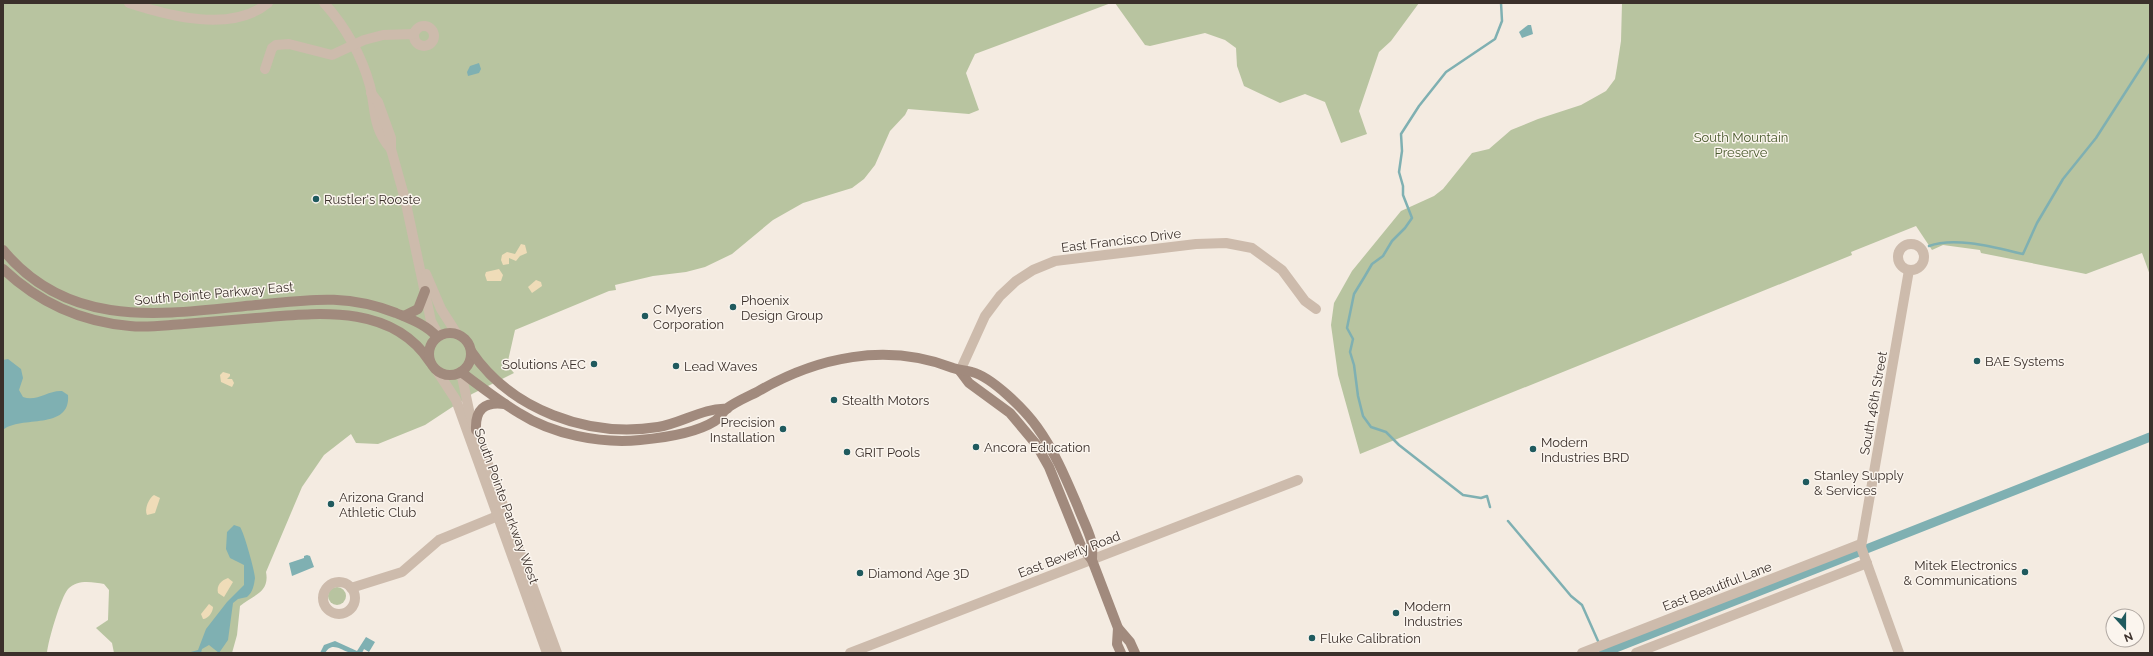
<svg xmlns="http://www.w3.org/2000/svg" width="2153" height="656" font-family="Raleway,sans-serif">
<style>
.green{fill:#b8c4a0}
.sand{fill:#efdcb8}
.water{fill:#7fb0b2}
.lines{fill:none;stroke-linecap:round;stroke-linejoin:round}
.stream{stroke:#7fb0b2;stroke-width:2.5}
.canal{stroke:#7fb0b2;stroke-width:9}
.minor{stroke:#cdbbac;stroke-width:10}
.tertiary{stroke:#cdbbac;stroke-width:10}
.secondary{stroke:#a18a7d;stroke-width:10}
.poi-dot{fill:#1f5a5e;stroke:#fbf5ee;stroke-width:1.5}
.labels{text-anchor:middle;stroke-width:3;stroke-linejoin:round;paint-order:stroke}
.park-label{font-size:13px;fill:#4a5a2e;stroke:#fbf5ee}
.poi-label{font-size:13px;fill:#3b302b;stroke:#fbf5ee;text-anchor:start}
.street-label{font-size:13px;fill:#3b302b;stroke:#fbf5ee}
</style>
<rect width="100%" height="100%" fill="#f4ebe1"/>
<g class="green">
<path d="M3,3H1111L975,54L966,73L979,110L969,114L908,109L905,115L890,131L875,165L864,179L852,188L803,203L773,220L732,254L705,267L686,272L653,276L615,285L616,290L609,291L515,330L507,365L514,373L472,394L425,425L378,444L356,443L351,434L324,455L302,487L266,572C270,593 253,595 240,606L237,635L232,653H114L112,643L96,628L108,620L109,590L104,584C93,582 77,579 68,589C61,597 48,641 47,653H3Z"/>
<path d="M1115,3H1419L1391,41L1379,52L1359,111L1367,134L1341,143L1325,102L1305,94L1280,103L1244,86L1237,66L1236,48L1225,40L1205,33L1150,46L1145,45Z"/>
<path d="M1622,3H2150V275L2142,253L2086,274L1981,253L1980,250L1943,245L1932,250L1916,226L1851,252L1852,255L1360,454L1338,375L1331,325L1334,303L1352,271L1401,211L1434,196L1443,189L1472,153L1489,149L1511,130L1538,119L1581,105L1606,91L1615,79L1617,67L1621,41Z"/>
<circle cx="337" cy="596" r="9"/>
</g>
<g class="sand">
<path d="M521,244L525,245L527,253L520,256L516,261L509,258V264L503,265L501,260L502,255L507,252L515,254Z"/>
<path d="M499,269L503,275L501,281H487L485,275L486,272Z"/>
<path d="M536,280L541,282L542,286L532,293L528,287Z"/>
<path d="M223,372L230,374V376L227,379H232L234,383L232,387L221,382L220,375Z"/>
<path d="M154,495L160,498L155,513L147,515C144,509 149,498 154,495Z"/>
<path d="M228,578L233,582L224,597L218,593C216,585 222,580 228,578Z"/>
<path d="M209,604L213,607C213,612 208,619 203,619L201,614Z"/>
</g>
<g class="water">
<path d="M1528,25H1531L1533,34L1522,38L1519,32Z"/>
<path d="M479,63L481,69L479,73L468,76L467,72L470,66Z"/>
<path d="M8,359L21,369L23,378L19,390L23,397C37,402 48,390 62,391L68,395C71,431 20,415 3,430V360Z"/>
<path d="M234,525L240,527C244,532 255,572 255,578C254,585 253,592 247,597L238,599L233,603L228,640L219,653L209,645L202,649L201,653H187L198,650L206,629L227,602L244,585V565L230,558L226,549L227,532Z"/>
<path d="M307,555L310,556L314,567L292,576L289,563L304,558V556Z"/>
<path d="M366,637L375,642L369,652L364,649L362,653C357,653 352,654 348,652C339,649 332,642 325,653H320L324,645L335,641L357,651Z"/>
</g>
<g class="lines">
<g class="stream">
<path d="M1929,246C1955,236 1997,248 2023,254L2037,223L2063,179L2096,138L2150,54"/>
<path d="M1490,507L1487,496L1481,498L1463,495L1399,445L1386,432L1371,427L1363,416L1358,396L1354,365L1350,352L1353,339L1347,328L1354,294L1365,276L1372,264L1383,256L1392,241L1405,228L1412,218L1403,195V186L1399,172L1402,151L1401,134L1419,106L1446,72L1495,39L1502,21L1501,3"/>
<path d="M1508,521L1571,596L1582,605L1598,641"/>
</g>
<path class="canal" d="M1603,653L2150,437"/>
<g class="minor">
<path d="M129,3C169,16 232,33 268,3"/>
<path d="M324,3C345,26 362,56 370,86C376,110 372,127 391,149"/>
<circle cx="424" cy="36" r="10"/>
<path d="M265,69L272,48L276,45L289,44L332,55L364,40L383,35L414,34"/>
<path d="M371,93L378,102L391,138V149L405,199L431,321L439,336"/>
<circle cx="1911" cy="257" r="13"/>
<path d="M426,274L441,309L457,334"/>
<path d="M960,371L985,316L1000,296L1016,281L1033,270L1055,261L1196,244L1226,243L1252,248L1282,270L1305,301L1316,309"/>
<circle cx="339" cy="598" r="16"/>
<path d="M351,588L402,572L439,540L505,513"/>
<path d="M850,653L1298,480"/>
<path d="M1582,653L1861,544"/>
<path d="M1636,653L1867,563"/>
<path d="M1899,653L1861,547L1909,270"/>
</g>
<g class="tertiary">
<path d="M437,371L456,400L547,653"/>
<path d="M461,372L470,415L557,653"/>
</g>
<g class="secondary">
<path d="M3,250C70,331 164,314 256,305C308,300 345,293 396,313C410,319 427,325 437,337"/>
<path d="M3,269C38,302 81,322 130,326C148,328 166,325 184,324C208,322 232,320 256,318C317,313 392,303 430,362"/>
<path d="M404,316L418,309L425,291"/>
<circle cx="450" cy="354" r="21"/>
<path d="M471,351C511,410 588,438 658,427C680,424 705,407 727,409"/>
<path d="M960,371L969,383L1010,413L1036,444L1049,467L1081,546L1092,560L1118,628L1130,642L1135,653"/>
<path d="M461,372C480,386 499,401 519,413C552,434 600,444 640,440C662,438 696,433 715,421C720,418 722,413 726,409C735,402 747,397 757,392C817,357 886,342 953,368C959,370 965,370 972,372C992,377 1025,410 1037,427C1055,452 1066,479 1078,507C1082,518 1088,529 1091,540C1093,546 1092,553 1092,560"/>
<path d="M476,430C475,410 484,401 505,404"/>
<path d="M1118,628L1117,644L1121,653"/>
</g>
</g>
<g class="poi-dot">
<circle cx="316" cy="199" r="4"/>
<circle cx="733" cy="307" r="4"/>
<circle cx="645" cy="316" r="4"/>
<circle cx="1977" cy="361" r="4"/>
<circle cx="594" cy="364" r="4"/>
<circle cx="676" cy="366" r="4"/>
<circle cx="834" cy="400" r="4"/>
<circle cx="783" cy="429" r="4"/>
<circle cx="976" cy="447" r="4"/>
<circle cx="1533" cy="449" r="4"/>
<circle cx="847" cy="452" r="4"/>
<circle cx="1806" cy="482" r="4"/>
<circle cx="331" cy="504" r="4"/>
<circle cx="2025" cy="572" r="4"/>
<circle cx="860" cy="573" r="4"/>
<circle cx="1396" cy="613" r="4"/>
<circle cx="1312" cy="638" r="4"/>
</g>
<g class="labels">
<g class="park-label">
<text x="1741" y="142">South Mountain<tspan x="1741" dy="15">Preserve</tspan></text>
</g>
<g class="poi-label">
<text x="324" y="204">Rustler's Rooste</text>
<text x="741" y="305">Phoenix<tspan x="741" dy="15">Design Group</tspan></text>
<text x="653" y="314">C Myers<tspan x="653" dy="15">Corporation</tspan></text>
<text x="1985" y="366">BAE Systems</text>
<text x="586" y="369" text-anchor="end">Solutions AEC</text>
<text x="684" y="371">Lead Waves</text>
<text x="842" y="405">Stealth Motors</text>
<text x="775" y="427" text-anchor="end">Precision<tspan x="775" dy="15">Installation</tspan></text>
<text x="1541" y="447">Modern<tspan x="1541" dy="15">Industries BRD</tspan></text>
<text x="984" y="452">Ancora Education</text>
<text x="855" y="457">GRIT Pools</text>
<text x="1814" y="480">Stanley Supply<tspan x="1814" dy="15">&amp; Services</tspan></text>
<text x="339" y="502">Arizona Grand<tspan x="339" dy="15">Athletic Club</tspan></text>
<text x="2017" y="570" text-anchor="end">Mitek Electronics<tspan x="2017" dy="15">&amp; Communications</tspan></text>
<text x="868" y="578">Diamond Age 3D</text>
<text x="1404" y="611">Modern<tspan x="1404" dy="15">Industries</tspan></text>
<text x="1320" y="643">Fluke Calibration</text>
</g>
<g class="street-label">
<text transform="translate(1121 240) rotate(-7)" y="5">East Francisco Drive</text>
<text transform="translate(214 293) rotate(-5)" y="5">South Pointe Parkway East</text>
<text transform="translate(1873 403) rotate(-80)" y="5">South 46th Street</text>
<text transform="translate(507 506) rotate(70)" y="5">South Pointe Parkway West</text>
<text transform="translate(1069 554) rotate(-21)" y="5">East Beverly Road</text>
<text transform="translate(1717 586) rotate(-21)" y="5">East Beautiful Lane</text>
</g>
</g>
<rect width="2153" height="656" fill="none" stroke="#3b302b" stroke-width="8"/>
<g transform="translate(2125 628) rotate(159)"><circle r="19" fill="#fbf5ee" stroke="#aea6a0"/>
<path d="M0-3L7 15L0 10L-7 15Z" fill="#1f5a5e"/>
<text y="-6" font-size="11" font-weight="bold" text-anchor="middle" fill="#3b302b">N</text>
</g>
</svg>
